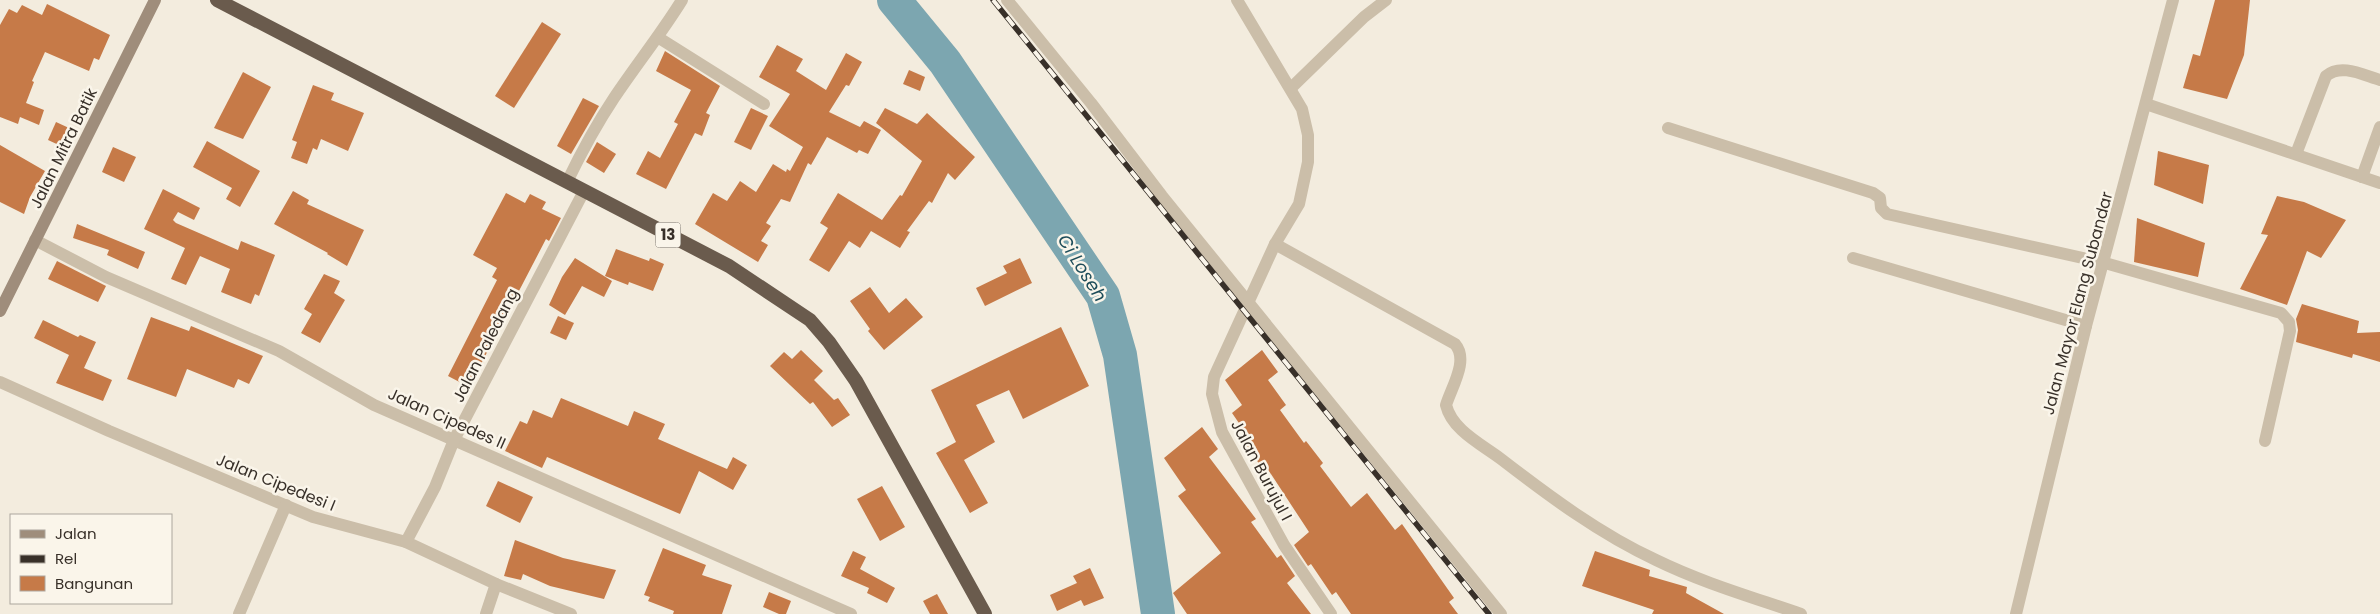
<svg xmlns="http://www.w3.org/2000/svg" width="2380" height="614" font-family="Poppins,sans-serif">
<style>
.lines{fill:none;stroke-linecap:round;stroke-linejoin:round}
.river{stroke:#7ca6b0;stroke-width:34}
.building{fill:#c67a48}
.minor{stroke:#cbbea9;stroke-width:12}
.secondary{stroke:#9f8d7b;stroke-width:12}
.trunk{stroke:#6a5b4d;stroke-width:14}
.rail-casing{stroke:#383029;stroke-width:5.5}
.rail{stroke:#faf5ea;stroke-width:4;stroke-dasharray:11;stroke-linecap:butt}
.labels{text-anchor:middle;stroke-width:5;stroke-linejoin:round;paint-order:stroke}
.shield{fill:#faf5ea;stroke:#726b63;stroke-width:1}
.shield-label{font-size:15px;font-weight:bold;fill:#383029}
.street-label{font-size:16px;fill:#383029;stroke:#faf5ea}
.water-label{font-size:18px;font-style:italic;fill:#1e4d5a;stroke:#faf5ea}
</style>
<rect width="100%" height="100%" fill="#f3ecde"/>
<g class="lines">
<path class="river" d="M894,0L945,62L1103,296L1120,355L1158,614"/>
</g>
<g class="building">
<path d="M2215,0H2250L2244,55L2227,99L2183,88L2193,54L2200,56Z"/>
<path d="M47,4L110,35L99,60L94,58L89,71L45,52L32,81L34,82L26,103L44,110L39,125L20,117L18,124L0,117V25L9,9L17,13L22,5L42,15Z"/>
<path d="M542,22L561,34L514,108L495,96Z"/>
<path d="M777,45L803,59L796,71L826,90L846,53L862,62L849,86L846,85L829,112L860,127L864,121L881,130L868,154L859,150L857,153L827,137L811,165L808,163L790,202L781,199L766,223L771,226L761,241L768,245L758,262L695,224L713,193L727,201L740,181L756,192L773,164L786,172L787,169L790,171L803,147L769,126L790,94L759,77Z"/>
<path d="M665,51L720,86L706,113L710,115L702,136L695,133L666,189L636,174L648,151L660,158L678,124L674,122L691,90L656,71Z"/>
<path d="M909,70L925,77L920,91L903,84Z"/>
<path d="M243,72L271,87L243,139L214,128Z"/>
<path d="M313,85L334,93L331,100L364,113L348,151L321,139L317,150L313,148L307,164L291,158L297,142L292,140Z"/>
<path d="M583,98L599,106L571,154L557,146Z"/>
<path d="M751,108L768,116L751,150L734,142Z"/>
<path d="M885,108L917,124L927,113L975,157L955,180L948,173L932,203L929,201L907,231L910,232L900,248L871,231L860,248L849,241L829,272L809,260L828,228L820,223L838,193L882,220L900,195L902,196L922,161L876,123Z"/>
<path d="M56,122L69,128L61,146L48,140Z"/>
<path d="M207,141L260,171L240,207L226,199L232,188L193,167Z"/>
<path d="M597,142L616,154L604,173L586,162Z"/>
<path d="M0,145L45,171L30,197L24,214L0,202Z"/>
<path d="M113,147L136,157L124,182L102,172Z"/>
<path d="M2158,151L2209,165L2203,204L2154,185Z"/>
<path d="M163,189L200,208L194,220L178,212L173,220L176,223L238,250L241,241L275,255L259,296L255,294L251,304L221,292L230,269L200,256L186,285L171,279L185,248L144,229Z"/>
<path d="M293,191L309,200L307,204L364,230L347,266L327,254L328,253L274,224Z"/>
<path d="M506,193L525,203L530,194L546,202L542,209L561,218L549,241L546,239L469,387L448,376L497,280L492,277L497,268L473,255Z"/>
<path d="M2277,196L2304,202L2346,220L2321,258L2307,251L2287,305L2240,289L2268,235L2261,234Z"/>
<path d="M2137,218L2205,243L2198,277L2134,262Z"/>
<path d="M77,224L145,252L138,269L107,255L109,250L73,238Z"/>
<path d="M616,249L649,261L650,258L664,264L653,291L629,282L628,285L605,276Z"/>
<path d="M575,258L612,281L604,297L582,286L565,315L549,305L562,277Z"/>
<path d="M1020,258L1032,283L985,306L976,288L1007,273L1003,266Z"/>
<path d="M57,261L106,286L98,302L48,279Z"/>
<path d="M324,274L340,281L334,293L345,300L320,343L301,333L312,314L304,309Z"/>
<path d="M870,287L889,313L906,298L923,317L884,350L868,331L870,329L850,301Z"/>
<path d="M2302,304L2359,321L2357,333L2380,332V362L2353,354L2352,358L2296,342L2298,330L2296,319Z"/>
<path d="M558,316L574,323L566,340L550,333Z"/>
<path d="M151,317L189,331L191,326L263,356L249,384L238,379L234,388L187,369L176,397L127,379Z"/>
<path d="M43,320L78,337L80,335L96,342L84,368L112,380L103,401L56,383L69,355L34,338Z"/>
<path d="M1061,327L1089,386L1023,419L1009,390L976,405L995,442L964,460L988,503L970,513L936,453L956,442L931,390Z"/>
<path d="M801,350L823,371L814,380L834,400L838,398L850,415L832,427L813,402L810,404L770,366L784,352L792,359Z"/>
<path d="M1262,350L1278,372L1268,380L1286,405L1280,410L1304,443L1306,441L1323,463L1320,466L1351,507L1367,493L1395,530L1402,524L1454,598L1449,602L1458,614H1351L1336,592L1332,595L1311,564L1308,566L1294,545L1309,532L1265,465L1262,468L1247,446L1252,442L1232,413L1242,405L1225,380Z"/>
<path d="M561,398L628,426L634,411L665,424L658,439L727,469L733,457L747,465L733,490L699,471L680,514L547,457L542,468L505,451L520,421L527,424L533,410L552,418Z"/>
<path d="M1202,427L1218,449L1209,457L1256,519L1251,522L1277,558L1281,555L1295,576L1287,583L1311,614H1187L1173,593L1221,553L1178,496L1186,490L1164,458Z"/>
<path d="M498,481L533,497L520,523L486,506Z"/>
<path d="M882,486L905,527L880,541L857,499Z"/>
<path d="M515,540L563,558L616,570L604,599L550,586L523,574L521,580L504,576Z"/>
<path d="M663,548L706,565L702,575L732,585L722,614H673L674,611L648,601L650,597L644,595Z"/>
<path d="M853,551L866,557L860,569L895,588L887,603L867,593L869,588L841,576Z"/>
<path d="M1595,551L1650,570L1649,576L1687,587L1686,593L1724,614H1652L1654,610L1582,586Z"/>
<path d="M1090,568L1104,598L1084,606L1081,600L1057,611L1050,595L1077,583L1073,576Z"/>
<path d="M769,592L791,601L786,614H779L763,607Z"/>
<path d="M937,594L948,614H930L923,601Z"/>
</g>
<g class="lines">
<g class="minor">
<path d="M1007,0L1091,103L1162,196L1501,614"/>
<path d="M1237,0L1302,109L1308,135V162L1299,204L1275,244L1214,377L1212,394L1222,432L1284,545L1331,614"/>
<path d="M659,38L764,104"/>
<path d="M1291,88L1364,17L1386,0"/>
<path d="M2146,104L2380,183"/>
<path d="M1668,128L1873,193L1880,198L1881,208L1887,214L2105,263L2281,313L2289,322L2290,331L2265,441"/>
<path d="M2296,154L2326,76C2341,63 2363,75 2380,80"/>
<path d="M2362,177L2380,127"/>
<path d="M567,182C581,153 596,125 614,98C636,65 661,34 682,0"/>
<path d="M35,240L106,277L279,351L374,405L851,614"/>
<path d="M1275,244L1455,344C1469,360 1452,386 1446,405C1452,430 1481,444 1501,459C1549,496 1600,534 1656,560C1703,583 1752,597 1801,614"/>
<path d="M1853,258L2086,326"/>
<path d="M0,382L109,431L313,517L406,542L496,584L571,614"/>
<path d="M406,542L435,487L454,440L584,191"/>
<path d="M239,614L286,505"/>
<path d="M486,614L496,584"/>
<path d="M2016,614L2086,326L2173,0"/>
</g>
<path class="secondary" d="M0,311L155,0"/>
<path class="trunk" d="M217,0L729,266L810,320L829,342L856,381L985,614"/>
<defs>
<path id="rail" d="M993,0L1489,614"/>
</defs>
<use href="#rail" class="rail-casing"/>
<use href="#rail" class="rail"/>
</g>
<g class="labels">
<rect class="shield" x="655.5" y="222.5" width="25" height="25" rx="4"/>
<g class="shield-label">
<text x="668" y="240">13</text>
</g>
<g class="street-label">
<text transform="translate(63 148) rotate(-64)" y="6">Jalan Mitra Batik</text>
<text transform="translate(2077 303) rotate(-75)" y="6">Jalan Mayor Elang Subandar</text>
<text transform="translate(485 345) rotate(-63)" y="6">Jalan Paledang</text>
<text transform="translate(447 418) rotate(24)" y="6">Jalan Cipedes II</text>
<text transform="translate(1262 470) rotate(62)" y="6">Jalan Burujul I</text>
<text transform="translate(276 482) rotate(22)" y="6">Jalan Cipedesi I</text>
</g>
<g class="water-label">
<text transform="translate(1082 268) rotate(58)" y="6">Ci Loseh</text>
</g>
</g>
<rect x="10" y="514" width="162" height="90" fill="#faf5ea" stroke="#aca69d"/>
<rect x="20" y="530" width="25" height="8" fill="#9f8d7b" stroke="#aca69d"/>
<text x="55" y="539" font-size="15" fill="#383029">Jalan</text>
<rect x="20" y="555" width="25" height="8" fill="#383029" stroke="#aca69d"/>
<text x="55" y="564" font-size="15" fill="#383029">Rel</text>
<rect x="20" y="576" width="25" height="15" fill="#c67a48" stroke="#aca69d"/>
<text x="55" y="589" font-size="15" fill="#383029">Bangunan</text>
</svg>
